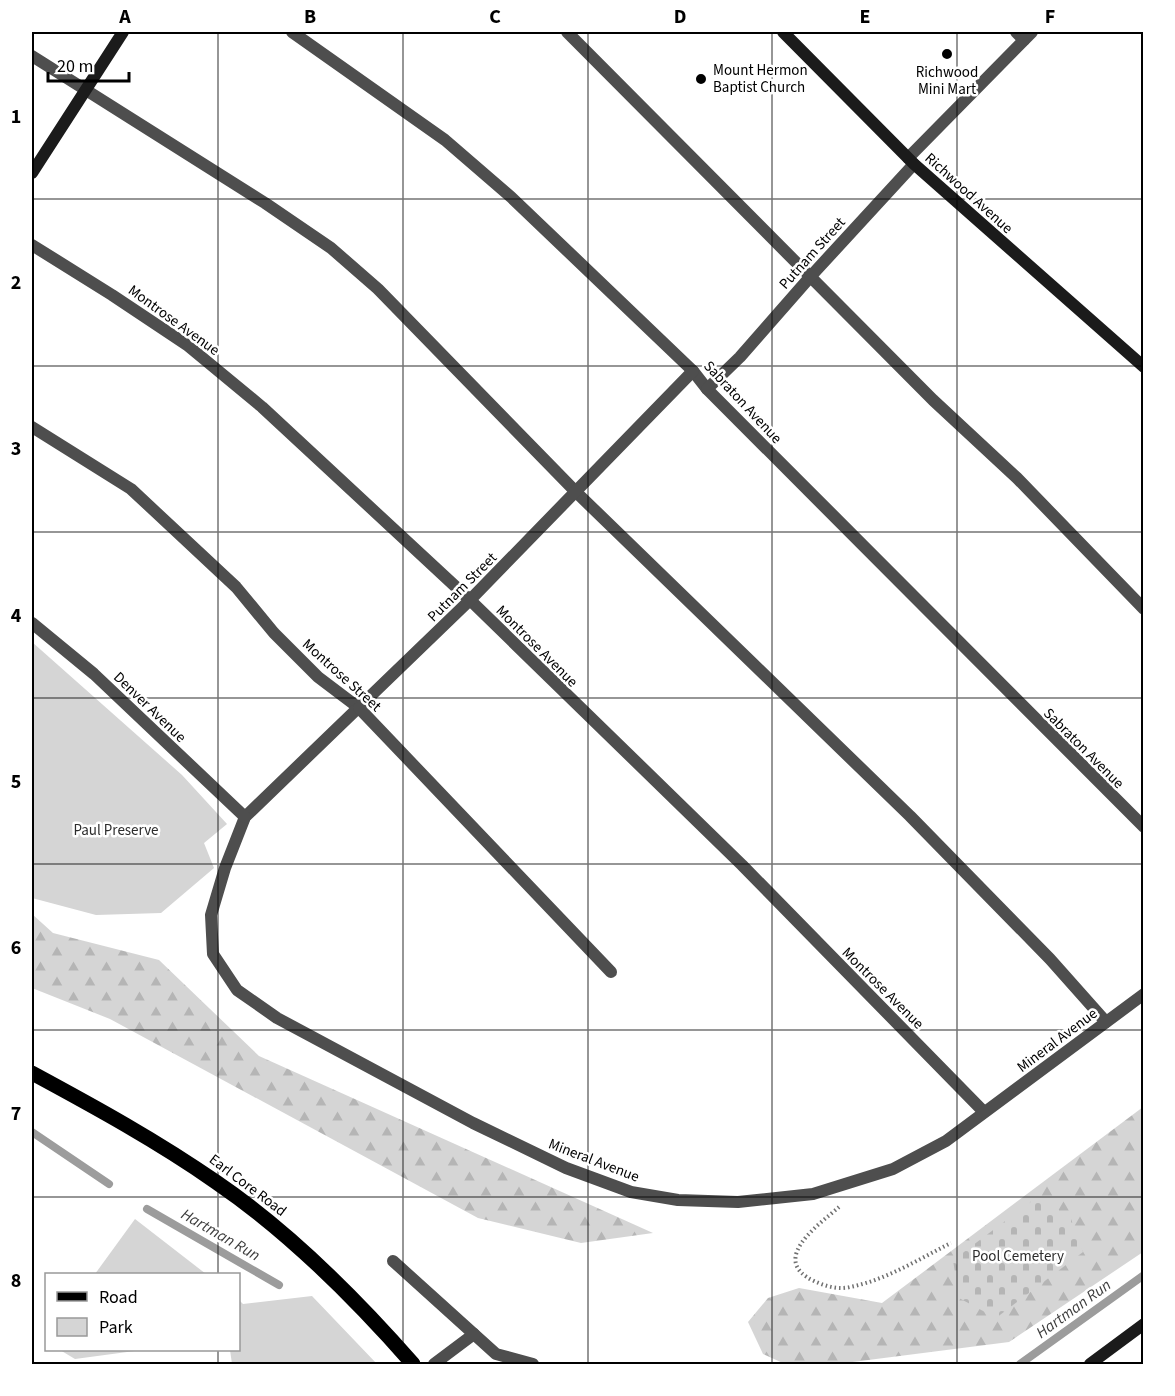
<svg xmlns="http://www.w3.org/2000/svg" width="1175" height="1396" font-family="'Source Sans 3',sans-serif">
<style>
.green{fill:#d5d5d5}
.forest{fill:url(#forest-firs)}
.cemetery{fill:url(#cemetery-stones)}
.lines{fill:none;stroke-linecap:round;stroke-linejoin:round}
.stream{stroke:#9c9c9c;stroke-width:8}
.path{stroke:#707070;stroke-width:4;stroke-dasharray:1.5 3;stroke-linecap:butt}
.lane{stroke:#4e4e4e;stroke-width:12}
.street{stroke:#4e4e4e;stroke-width:12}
.secondary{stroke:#1b1b1b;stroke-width:12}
.primary{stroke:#000;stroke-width:15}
.grid{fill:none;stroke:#000;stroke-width:1.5;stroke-opacity:0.55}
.poi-dot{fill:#000;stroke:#fff;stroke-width:2}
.labels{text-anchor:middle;stroke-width:5;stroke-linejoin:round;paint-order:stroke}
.poi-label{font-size:15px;fill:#000;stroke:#fff;text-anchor:start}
.street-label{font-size:15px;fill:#000;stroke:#fff}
.park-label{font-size:15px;fill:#2c2c2c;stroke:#fff}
.water-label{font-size:16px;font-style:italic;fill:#3d3d3d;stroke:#fff}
.neatline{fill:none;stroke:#000;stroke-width:2}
.grid-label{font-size:20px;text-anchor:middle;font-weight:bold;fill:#000}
</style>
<defs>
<pattern id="forest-firs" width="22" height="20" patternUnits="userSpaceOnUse" patternTransform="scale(1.5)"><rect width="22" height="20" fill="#d5d5d5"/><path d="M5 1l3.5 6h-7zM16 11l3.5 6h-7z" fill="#b5b5b5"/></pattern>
<pattern id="cemetery-stones" width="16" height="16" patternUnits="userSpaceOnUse" patternTransform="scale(1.5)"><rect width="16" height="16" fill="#d5d5d5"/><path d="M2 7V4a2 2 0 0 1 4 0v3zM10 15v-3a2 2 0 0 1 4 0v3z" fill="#b5b5b5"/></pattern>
</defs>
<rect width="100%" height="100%" fill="#fff"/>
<g class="green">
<path d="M32,642L182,775L227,824L204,843L214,868L161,913L96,915L32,898Z"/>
<path d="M135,1219L206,1274H95Z"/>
<path d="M312,1296L377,1364H232L230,1350H238L239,1300L243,1304Z"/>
<path d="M60,1350H142L75,1359Z"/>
</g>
<g class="forest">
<path d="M32,914L53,933L159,960L259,1056L653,1233L581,1243L478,1218L110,1019L32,988Z"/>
<path d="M1143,1107V1252L1009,1342L837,1364H785L763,1354L748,1322L768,1298L799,1288L882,1303Z"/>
</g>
<path class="cemetery" d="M1040,1195L1071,1219L1083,1252L996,1318L959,1298L953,1260Z"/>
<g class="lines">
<g class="stream">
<path d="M32,1132L109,1184"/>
<path d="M147,1209L279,1285"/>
<path d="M1020,1364L1144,1275"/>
</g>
<path class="path" d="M839,1207C817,1226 769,1260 814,1281C825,1286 838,1290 850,1287C886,1280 919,1259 951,1243"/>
<g class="lane">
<path d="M567,32L933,400L1017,478L1144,609"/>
<path d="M1016,32L1024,40"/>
<path d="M32,56L265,203L331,248L378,289L576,492L910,816L1050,959L1106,1022"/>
<path d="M32,427L131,489L236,587L274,633L318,677L359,708"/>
<path d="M393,1261L496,1354L533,1364"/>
<path d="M434,1364L474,1334"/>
</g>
<g class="street">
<path d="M292,32L445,140L511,197L693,371L707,389L1144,827"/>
<path d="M908,158L1032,32"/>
<path d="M32,245L112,295L187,345L262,407L470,600L742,865L984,1112"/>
<path d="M693,371L470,600L245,817L225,868L211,915L213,954L237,990L277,1018L473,1123L566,1168L631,1192L678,1200L738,1202L813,1194L893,1169L946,1141L1144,994"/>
<path d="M707,389L740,357L811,276L914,164"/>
<path d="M32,623L94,674L245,817"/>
<path d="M359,708L611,972"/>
</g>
<g class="secondary">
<path d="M783,32L914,164L1144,367"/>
<path d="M32,173L123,32"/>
<path d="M1090,1364L1144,1324"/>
</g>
<path class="primary" d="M32,1073C95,1107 157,1141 216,1182C288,1231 356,1299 413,1364"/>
</g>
<path class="grid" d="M218,32V1274M403,32V1364M588,32V1364M772,32V1364M957,32V1364M32,199H1144M32,366H1144M32,532H1144M32,698H1144M32,864H1144M32,1030H1144M32,1197H1144M218,1350V1364"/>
<g class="poi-dot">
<circle cx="947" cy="54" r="6"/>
<circle cx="701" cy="79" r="6"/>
</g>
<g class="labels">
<g class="poi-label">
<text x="713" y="75">Mount Hermon<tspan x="713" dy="17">Baptist Church</tspan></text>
<text x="947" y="77" text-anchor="middle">Richwood<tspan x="947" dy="17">Mini Mart</tspan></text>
</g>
<g class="street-label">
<text transform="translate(969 193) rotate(42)" y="5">Richwood Avenue</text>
<text transform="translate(812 253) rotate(-48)" y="5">Putnam Street</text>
<text transform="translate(174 320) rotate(36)" y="5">Montrose Avenue</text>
<text transform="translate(743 402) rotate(47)" y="5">Sabraton Avenue</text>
<text transform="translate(462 587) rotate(-45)" y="5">Putnam Street</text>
<text transform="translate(537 646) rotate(45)" y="5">Montrose Avenue</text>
<text transform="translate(342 675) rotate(42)" y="5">Montrose Street</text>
<text transform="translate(150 707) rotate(44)" y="5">Denver Avenue</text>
<text transform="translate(1084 748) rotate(45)" y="5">Sabraton Avenue</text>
<text transform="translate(883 988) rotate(45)" y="5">Montrose Avenue</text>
<text transform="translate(1057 1040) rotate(-37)" y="5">Mineral Avenue</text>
<text transform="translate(594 1160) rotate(21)" y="5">Mineral Avenue</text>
<text transform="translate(248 1185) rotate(37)" y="5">Earl Core Road</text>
</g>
<g class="park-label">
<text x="116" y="835">Paul Preserve</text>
<text x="1018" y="1261">Pool Cemetery</text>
</g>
<g class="water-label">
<text transform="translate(221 1234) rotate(30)" y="6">Hartman Run</text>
<text transform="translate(1073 1308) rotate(-36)" y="6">Hartman Run</text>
</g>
</g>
<rect width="1175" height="1396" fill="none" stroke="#ffffff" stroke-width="66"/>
<rect x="45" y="1273" width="195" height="78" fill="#ffffff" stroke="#999999" stroke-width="1.5"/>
<rect x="57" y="1292" width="30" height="9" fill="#000000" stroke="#999999" stroke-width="1.5"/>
<text x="99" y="1303" font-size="18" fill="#000000">Road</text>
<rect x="57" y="1318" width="30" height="18" fill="#d5d5d5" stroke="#999999" stroke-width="1.5"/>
<text x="99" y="1333" font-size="18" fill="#000000">Park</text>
<path d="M48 72v9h81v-9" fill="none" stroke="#000000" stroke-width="3"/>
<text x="57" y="72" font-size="18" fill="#000000" stroke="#ffffff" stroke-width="4.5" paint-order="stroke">20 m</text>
<rect x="33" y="33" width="1109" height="1330" class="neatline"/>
<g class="grid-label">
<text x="125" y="23">A</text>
<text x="310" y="23">B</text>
<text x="495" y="23">C</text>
<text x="680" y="23">D</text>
<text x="865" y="23">E</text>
<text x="1050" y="23">F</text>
<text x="16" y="123">1</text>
<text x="16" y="289">2</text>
<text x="16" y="455">3</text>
<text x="16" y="622">4</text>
<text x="16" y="788">5</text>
<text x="16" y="954">6</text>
<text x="16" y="1120">7</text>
<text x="16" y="1287">8</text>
</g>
</svg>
